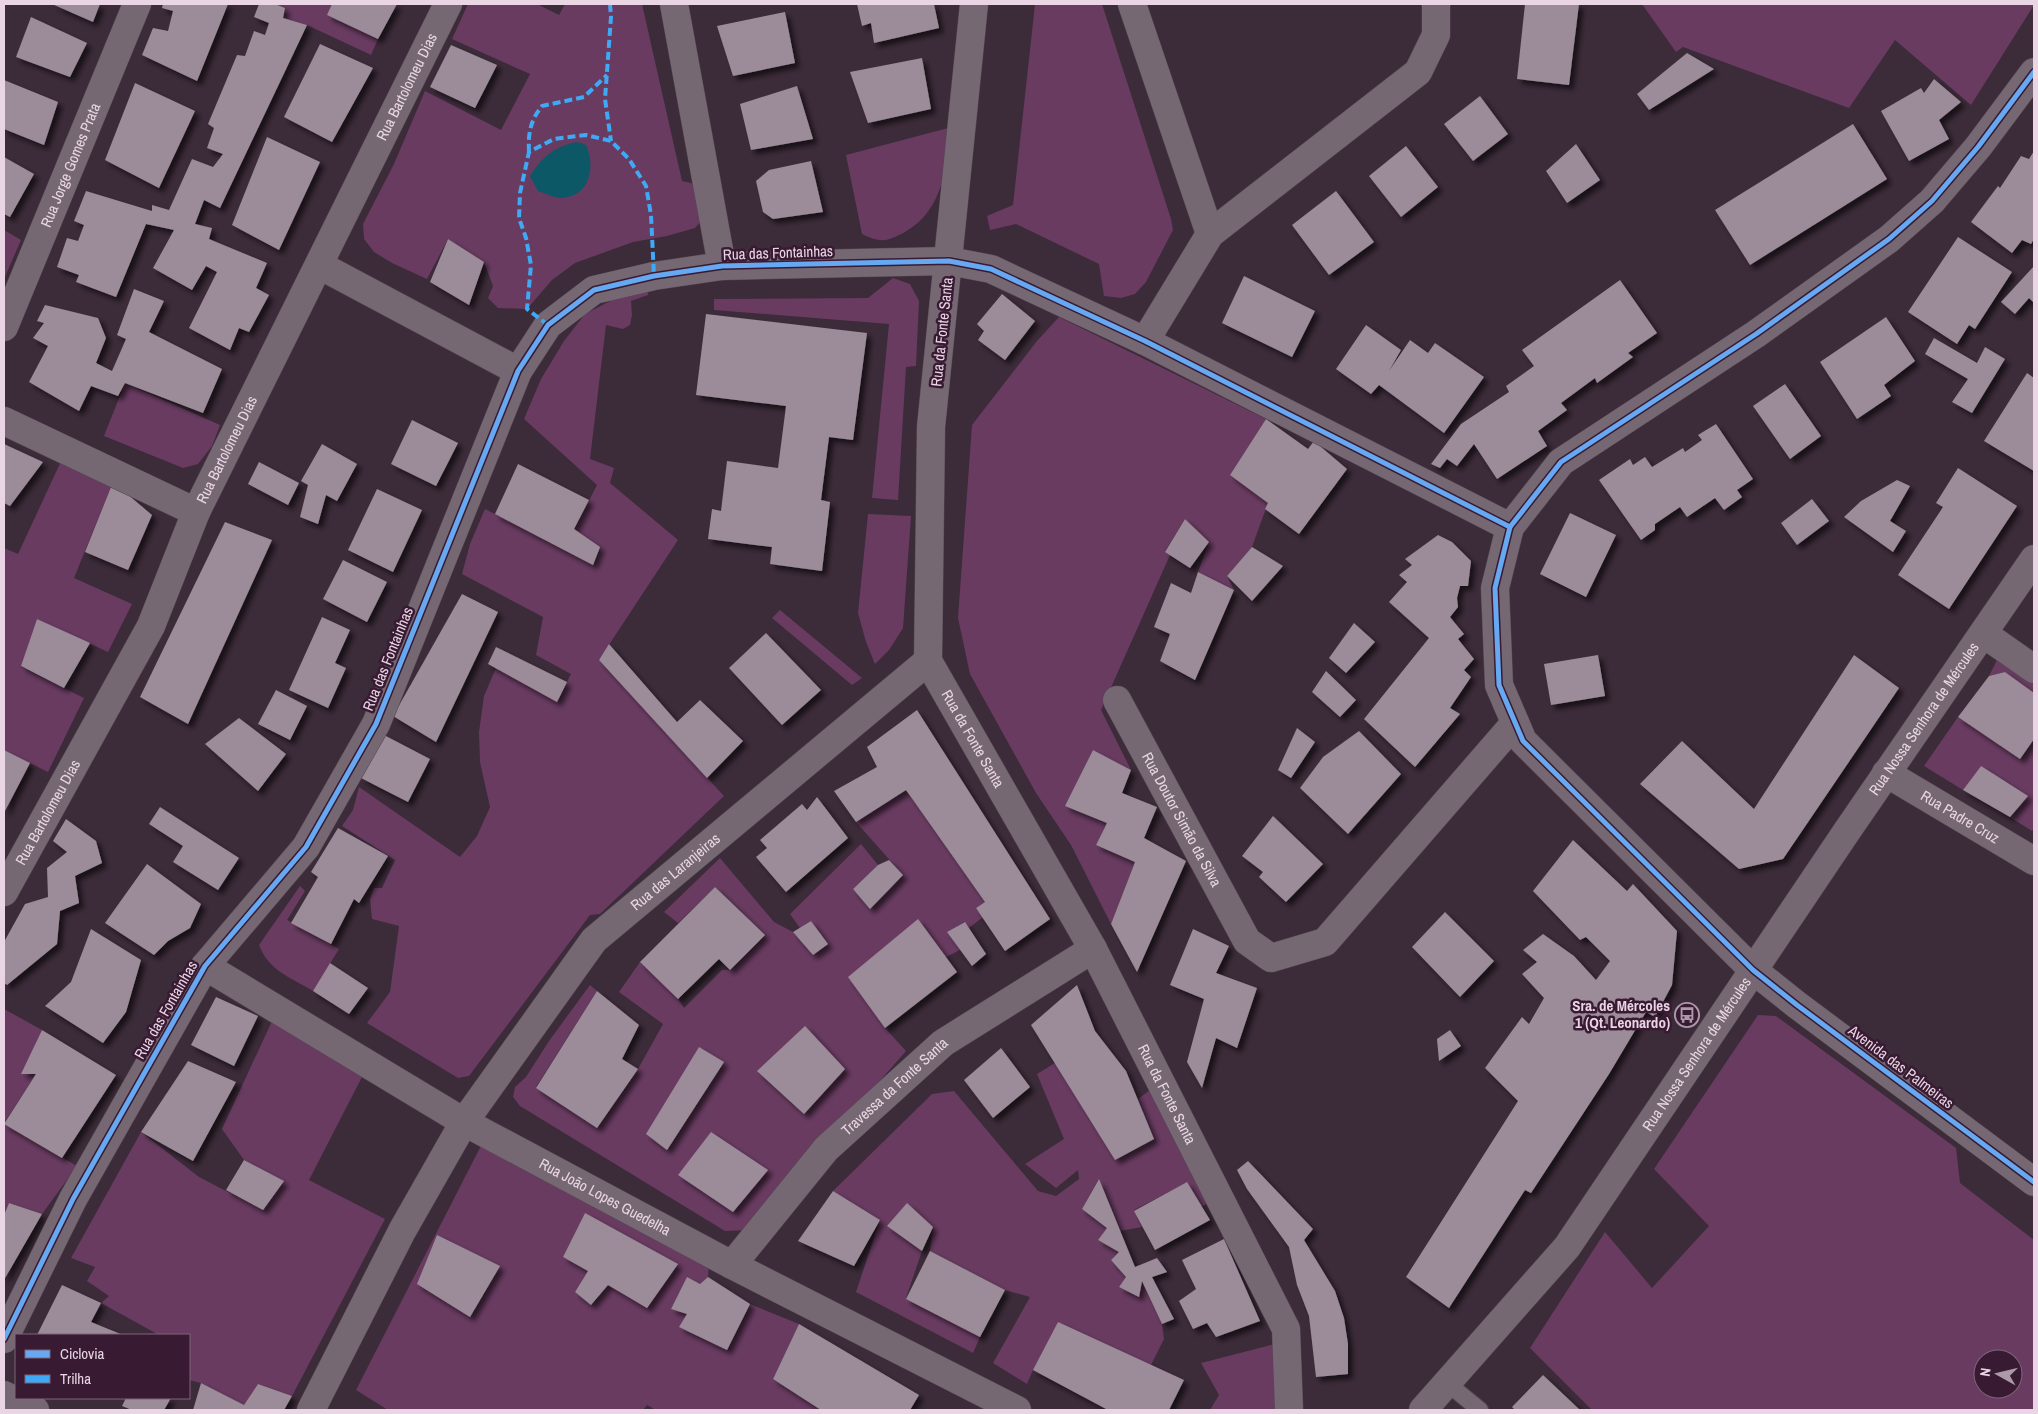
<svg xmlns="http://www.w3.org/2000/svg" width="2038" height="1414" font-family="'Archivo Narrow',sans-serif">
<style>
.green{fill:#693b61;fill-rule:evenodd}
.water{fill:#0d5866}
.building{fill:#9c8b99;filter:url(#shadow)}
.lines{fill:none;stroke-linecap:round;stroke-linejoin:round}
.service-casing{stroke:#564753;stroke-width:18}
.minor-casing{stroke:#564753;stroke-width:29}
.service{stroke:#756872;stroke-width:16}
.minor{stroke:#756872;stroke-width:28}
.quiet{stroke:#3fa9f5;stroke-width:4;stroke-dasharray:8 4;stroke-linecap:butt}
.cycleway-casing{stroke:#381b33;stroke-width:8}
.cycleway{stroke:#66a8f1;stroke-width:5}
.labels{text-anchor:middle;stroke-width:5;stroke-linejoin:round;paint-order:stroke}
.street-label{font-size:15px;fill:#e9d5e4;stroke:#381b33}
.poi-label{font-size:15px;font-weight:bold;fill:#e9d5e4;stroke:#381b33;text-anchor:end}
</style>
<defs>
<filter id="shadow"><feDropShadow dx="4.5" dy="4.5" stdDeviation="2.5" flood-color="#0009"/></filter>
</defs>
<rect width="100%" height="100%" fill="#3c2b39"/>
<g class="green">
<path d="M275,4H332L328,15L378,39L371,55L307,25L283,18L285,8Z"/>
<path d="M468,4H537L559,15L565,4H642L682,181L691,183L702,192L703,219L695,228L667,236L633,242L575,263L552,280L527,309L498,308L488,298L493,286L484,262L448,239L427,279L392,263L374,252L364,239L363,224L394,164L425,91L501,130L530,74L452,39Z"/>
<path d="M1035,4H1102L1171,219L1173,230L1146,282L1135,294L1121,298L1104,296L1099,264L1016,224L990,230L987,216L1013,205Z"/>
<path d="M1642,4H2034V5L1971,105L1895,40L1849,108L1683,47L1676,52Z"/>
<path d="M952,127C946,166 944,210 905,232C886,242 881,243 862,234L846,155Z"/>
<path d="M4,230L21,240L4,279Z"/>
<path d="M893,278L910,284L919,301L916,366L906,367L898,500L872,498L889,324L714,310V299L868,298Z"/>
<path d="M649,285L648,295L631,301L632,315L630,325L623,329L606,325L590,459L614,468L610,483L678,540L599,660L724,796L600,914L590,915L469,1076L458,1078L367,1023L390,992L399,926L372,919L370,899L374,888H382L395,860L342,826L353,810L359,787L460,857L477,836L490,807L480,762L479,732L484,696L496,668L557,701L571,674L536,655L543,617L462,574L470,544L485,509L593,564L599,547L574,529L597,485L524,419L541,379L564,341L585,314L614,299Z"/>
<path d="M1059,317L1266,419L1230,475L1268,503L1252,547L1227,576L1234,590L1198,572L1209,542L1185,519L1165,551L1170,555L1101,710L1131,770L1093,750L1066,806L1107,823L1096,845L1135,862L1111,924L1071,845L1036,793L970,674L958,618L972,425L1037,341Z"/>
<path d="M125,383L220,425L212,446L198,464L183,468L104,436Z"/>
<path d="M63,457L113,482L74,578L132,604L108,652L37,619L21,667L84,698L48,772L4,750V548L18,554Z"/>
<path d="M868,514L911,516L903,628L889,650L875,664L866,642L858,613Z"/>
<path d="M780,610L862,678L852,685L772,618Z"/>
<path d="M2001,652L2034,675V693L2005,672L1989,676Z"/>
<path d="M1958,717L2020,759L2034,739V828L2032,831L2010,817L1981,766L1963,790L1924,766Z"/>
<path d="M906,790L985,902L976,908L983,917L969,928L964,922L948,932L960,950L946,957L885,1028L906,1051L749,1230L725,1231L520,1106L513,1097L515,1087L526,1077L549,1041L590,985L597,991L536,1087L597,1128L638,1069L663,1024L619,992L640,962L678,999L684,1008L722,970H730L764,935L715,887L678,923L664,912L720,858L774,922L793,932L813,955L828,944L811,921L800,928L790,914L861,844L878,865L853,889L870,908L903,875L856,822Z"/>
<path d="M300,886L305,891L287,920L339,949L313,991C290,977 269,971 259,945Z"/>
<path d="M4,1009L42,1030L22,1073L36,1074L4,1123Z"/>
<path d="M1758,1015L1776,1016L1956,1148L1960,1183L2034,1240V1410H1592L1530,1348L1605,1232L1652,1288L1709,1226L1654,1169ZM1983,1359H2013V1389H1983Z"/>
<path d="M272,1021L363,1075L309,1180L385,1219L292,1396L258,1384L244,1405L201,1383L189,1380V1335H159L101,1303L109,1296L87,1281L95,1267L71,1258L141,1132L199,1177L263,1210L283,1181L244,1160L222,1129Z"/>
<path d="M1055,1063L1115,1160L1154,1139L1138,1099L1154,1087L1212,1199L1202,1207L1186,1183L1134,1210L1142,1227L1120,1231L1098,1180L1082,1209L1107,1228L1098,1240L1119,1252L1111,1260L1126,1277L1119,1287L1139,1296L1142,1281L1162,1324L1164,1339L1151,1365L1033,1370L1027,1384L993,1363L1030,1297L1005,1290L930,1251L933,1227L887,1226L922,1251L906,1298L980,1337L973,1353L856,1292L880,1220L833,1191L932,1094L954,1091L1038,1191L1056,1196L1079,1179L1078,1170L1056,1188L1025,1164L1064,1139L1037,1074Z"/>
<path d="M4,1124L77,1166L42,1214L9,1203L4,1215Z"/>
<path d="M487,1134L709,1261L708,1277L700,1284L687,1278L671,1309L687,1314L680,1327L727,1350L750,1304L799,1324L773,1379L821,1410H656L647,1405L643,1410H388L356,1390ZM585,1213L647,1307L608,1285L592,1305L575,1292L588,1271L563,1257Z"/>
<path d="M1275,1344L1278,1410H1210L1219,1395L1201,1363Z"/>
</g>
<path class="water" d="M577,142L586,145C596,167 590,197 561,198C554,198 545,193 538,191L530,176C542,157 555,146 577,142Z"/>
<g class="building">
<path d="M52,4H100L93,22Z"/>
<path d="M163,4H228L197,81L142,55L153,28L168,31L173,11L162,8Z"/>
<path d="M259,4H275L285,8L283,18L307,25L220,208L204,200L195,224L212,228L209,239L267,263L256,288L269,295L249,332L239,328L230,350L189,328L217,272L206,266L192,290L153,268L174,230L146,224L116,297L76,282L79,275L57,267L67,238L78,241L84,225L74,221L86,191L152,211V205L169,210L192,159L213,167L223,154L207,148L214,128L208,124L237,55L245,56L254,31L265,35L269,23L254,17Z"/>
<path d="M332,4H397L378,39L327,15Z"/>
<path d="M857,4H934L939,28L874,43L871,23L862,26Z"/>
<path d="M1525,4H1579L1569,85L1517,79Z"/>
<path d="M785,12L795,63L733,76L717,26Z"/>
<path d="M31,17L87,43L70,77L16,57Z"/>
<path d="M320,44L373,68L332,142L284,117Z"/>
<path d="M451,45L497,65L475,108L430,87Z"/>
<path d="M1687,53L1714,69L1649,110L1637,94Z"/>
<path d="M922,58L931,109L868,123L850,72Z"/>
<path d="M1934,79L1961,102L1939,120L1949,139L1909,161L1881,111L1921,88L1924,93Z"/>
<path d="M4,80L58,102L44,145L4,129Z"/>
<path d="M135,83L195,111L159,188L105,160Z"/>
<path d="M797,86L813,139L751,150L740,104Z"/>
<path d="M1480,96L1508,134L1473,161L1444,124Z"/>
<path d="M1853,124L1887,179L1750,265L1715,210Z"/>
<path d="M267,137L320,162L279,250L232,225Z"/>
<path d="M1576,144L1600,180L1567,203L1546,171Z"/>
<path d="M1406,146L1438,187L1401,217L1369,176Z"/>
<path d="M2034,151V239L2031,244L2022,240L2012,253L1971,222L1998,186L2000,188L2021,156L2029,159Z"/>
<path d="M4,157L34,174L10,217L4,214Z"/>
<path d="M811,161L823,212L773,219L763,212L756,181L769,170Z"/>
<path d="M1336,191L1374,242L1329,275L1292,225Z"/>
<path d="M1958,237L2012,272L1975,329L1969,325L1957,344L1908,312Z"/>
<path d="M448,239L484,262L469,305L430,282Z"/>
<path d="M2034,266V303L2029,298L2015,314L2001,302Z"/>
<path d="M1244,276L1315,311L1292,357L1222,323Z"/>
<path d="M1620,280L1657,333L1628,353L1633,357L1597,383L1595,378L1561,403L1567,410L1538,431L1547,446L1497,479L1474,444L1457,466L1447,459L1440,468L1431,464L1461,424L1509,392L1506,386L1534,366L1522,350Z"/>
<path d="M134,289L164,301L149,332L222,369L203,413L125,383L118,396L91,386L79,411L29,382L48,346L33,338L44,323L37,321L45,305L98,318L106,338L96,363L112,371L126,339L117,335Z"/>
<path d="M1002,294L1035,321L1005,360L978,340L984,331L977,324Z"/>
<path d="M706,314L867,333L853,440L829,437L821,500L830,502L822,571L770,564L772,547L708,539L712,509L721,511L727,461L778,468L786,406L696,395Z"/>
<path d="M1886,317L1915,361L1884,385L1891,396L1857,419L1820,362Z"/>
<path d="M1366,325L1401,350L1389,371L1410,340L1428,353L1435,343L1484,377L1444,433L1379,385L1371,394L1336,369Z"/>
<path d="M1934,338L1977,363L1985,347L2005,359L1972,413L1952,402L1968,379L1925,354Z"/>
<path d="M2027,373L2034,378V471L1984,441Z"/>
<path d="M1785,384L1821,436L1790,459L1753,406Z"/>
<path d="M1266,419L1308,449L1314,441L1347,469L1299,534L1265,509L1268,503L1230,475Z"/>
<path d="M412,420L458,443L436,486L391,464Z"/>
<path d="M1716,424L1753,479L1737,490L1742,497L1724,510L1715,498L1687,517L1680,507L1655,524V530L1641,540L1599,480L1630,459L1633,465L1645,457L1652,467L1683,448L1685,452L1702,440L1698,435Z"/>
<path d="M4,444L43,462L10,506L4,503Z"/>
<path d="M322,444L357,464L337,501L326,495L318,524L300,517L308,485L301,481Z"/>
<path d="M259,462L299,483L288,505L248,484Z"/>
<path d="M518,464L589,500L574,529L600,547L593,565L495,514Z"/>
<path d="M1958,468L2017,506L1949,609L1898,575L1943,507L1936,503Z"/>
<path d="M1897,480L1910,486L1890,521L1906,531L1893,552L1844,517L1861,501Z"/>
<path d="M113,482L152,515L128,570L85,552Z"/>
<path d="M377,489L422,510L393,572L348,550Z"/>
<path d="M1812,499L1829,521L1797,545L1781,523Z"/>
<path d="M1570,513L1616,535L1586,597L1540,574Z"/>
<path d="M1185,519L1209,542L1190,568L1165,552Z"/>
<path d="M225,522L272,540L188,724L140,697Z"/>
<path d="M1438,535L1452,542L1471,561L1468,586H1460L1457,598L1458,607L1450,617L1464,634L1458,639L1474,659L1464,670L1471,677L1450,708L1460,714L1415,767L1364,719L1429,638L1389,602L1407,582L1399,575L1412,565L1405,559Z"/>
<path d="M1252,547L1283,566L1252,601L1227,576Z"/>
<path d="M343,560L387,582L367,622L323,599Z"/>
<path d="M1198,572L1234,590L1195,680L1160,661L1170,634L1154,627L1171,583L1191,593Z"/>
<path d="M462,594L498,612L436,742L393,716Z"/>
<path d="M322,617L350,630L335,663L346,668L328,708L289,690Z"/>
<path d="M37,619L90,643L64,688L21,666Z"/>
<path d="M1354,623L1375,642L1346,673L1329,658Z"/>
<path d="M766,633L821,690L782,725L729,668Z"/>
<path d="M609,644L677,722L700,700L743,741L707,778L599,660Z"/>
<path d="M496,647L567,682L557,702L488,664Z"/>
<path d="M1598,655L1605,696L1551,705L1544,664Z"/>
<path d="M1854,655L1899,688L1783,859L1739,869L1640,784L1682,741L1754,809Z"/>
<path d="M1326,671L1356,700L1340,717L1312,692Z"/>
<path d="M2005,672L2034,693V739L2020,759L1958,717L1989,676Z"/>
<path d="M276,690L307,706L290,740L258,724Z"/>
<path d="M917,710L1050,919L1005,951L976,908L985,902L906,790L856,822L834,791L877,767L867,747Z"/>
<path d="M239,718L286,754L258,791L205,744Z"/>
<path d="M1297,728L1315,742L1291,778L1278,770Z"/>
<path d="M1359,731L1401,774L1348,834L1300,788L1323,757Z"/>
<path d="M384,735L430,759L408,802L361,778Z"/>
<path d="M4,750L30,763L4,813Z"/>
<path d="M1093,750L1131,770L1122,793L1157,807L1144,838L1186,861L1137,972L1111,924L1135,862L1096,845L1107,823L1065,806Z"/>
<path d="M1981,766L2028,796L2010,817L1963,790Z"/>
<path d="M817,797L848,838L786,892L756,857L767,848L760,840L802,804L807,810Z"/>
<path d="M160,807L239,858L218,890L173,862L183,846L149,824Z"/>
<path d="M1273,816L1323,864L1286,902L1259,877L1263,872L1242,856Z"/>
<path d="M66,819L96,841L102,863L75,876L79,903L60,911L57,944L7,985L4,983V942L25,904L48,897L47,868L67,852L53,841Z"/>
<path d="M338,828L388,856L359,903L354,899L331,944L291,923L318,877L311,872Z"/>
<path d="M1573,840L1627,891L1633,884L1677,931L1672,985L1655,1017L1646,1012L1609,1074L1531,1193L1525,1190L1449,1308L1406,1277L1518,1101L1485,1068L1522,1017L1529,1024L1544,998L1522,974L1537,962L1523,950L1543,934L1574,956L1596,980L1610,961L1586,937L1580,940L1533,891Z"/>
<path d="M889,860L903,875L870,909L853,889L878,865Z"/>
<path d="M147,864L201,904L190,928L168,941L154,955L105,923Z"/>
<path d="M715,887L765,935L730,970L719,959L678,999L640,962Z"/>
<path d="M1445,912L1494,961L1460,997L1412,947Z"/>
<path d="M918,919L957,972L885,1028L848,977Z"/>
<path d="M811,921L828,944L813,955L793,932Z"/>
<path d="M965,922L986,954L972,966L947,932Z"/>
<path d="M91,929L141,960L126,1012L103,1043L45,1006L71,982Z"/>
<path d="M1193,929L1229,946L1216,973L1257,988L1237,1048L1216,1038L1202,1088L1187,1062L1204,999L1170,985Z"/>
<path d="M330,963L368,988L349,1014L313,991Z"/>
<path d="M1077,985L1095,1031L1126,1071L1154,1139L1115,1160L1031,1025Z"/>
<path d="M597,991L639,1025L622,1059L638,1069L597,1128L536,1088Z"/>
<path d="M216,997L258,1016L234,1066L191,1045Z"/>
<path d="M805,1026L845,1069L804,1114L757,1071Z"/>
<path d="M42,1030L116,1075L62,1158L4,1124L36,1074H21Z"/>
<path d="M1450,1030L1461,1046L1439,1061L1437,1039Z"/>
<path d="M699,1047L724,1062L667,1150L646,1134Z"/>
<path d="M1001,1048L1030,1087L993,1118L964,1080Z"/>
<path d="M188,1061L236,1082L193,1161L141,1132Z"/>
<path d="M711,1132L768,1170L733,1212L678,1175Z"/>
<path d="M244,1160L284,1181L263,1210L226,1190Z"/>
<path d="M1248,1161L1313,1229L1304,1240L1335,1291L1344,1318L1348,1344V1374L1316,1377L1309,1316L1297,1285L1289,1247L1247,1189L1237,1170Z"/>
<path d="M1099,1179L1135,1267L1157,1258L1167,1272L1152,1277L1174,1319L1162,1324L1142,1281L1139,1297L1119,1287L1126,1277L1111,1260L1119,1252L1098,1240L1107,1228L1082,1209Z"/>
<path d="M1187,1182L1210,1220L1155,1250L1134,1211Z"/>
<path d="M833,1191L880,1220L854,1266L798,1241Z"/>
<path d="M9,1203L42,1214L4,1280V1215Z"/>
<path d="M907,1203L933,1227L922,1251L887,1226Z"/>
<path d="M585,1213L678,1264L647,1308L608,1285L591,1305L575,1292L588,1271L563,1257Z"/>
<path d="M437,1235L500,1266L470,1317L417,1284Z"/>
<path d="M1224,1239L1260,1321L1216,1337L1207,1323L1193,1329L1179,1301L1196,1289L1182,1260Z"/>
<path d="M930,1251L1005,1290L980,1337L906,1299Z"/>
<path d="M687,1277L700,1284L708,1277L750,1304L727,1350L679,1327L687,1314L671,1309Z"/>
<path d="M62,1285L101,1303L91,1322L123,1335H37Z"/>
<path d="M1058,1322L1184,1380L1169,1410H1108L1033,1370Z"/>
<path d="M799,1324L919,1395L910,1410H821L773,1379Z"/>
<path d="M1543,1375L1580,1410H1515L1512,1407Z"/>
<path d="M201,1383L244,1405L258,1384L292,1396L284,1410H193Z"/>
<path d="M126,1398H171L164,1410H132L122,1406Z"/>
</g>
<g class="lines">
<defs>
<path id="service" d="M1447,1383L1480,1410"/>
<g id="minor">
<path d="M674,4L722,266"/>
<path id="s1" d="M974,4L931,427L928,661L1093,949L1286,1329L1289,1410"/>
<path d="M1132,4L1210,234"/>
<path d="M2034,72L1978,147L1932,201L1889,239L1756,334L1561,462L1510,527L1495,588L1499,685L1523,741L1753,970L1797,1005L2034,1182"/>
<path d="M319,265L518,371"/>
<path id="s2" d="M4,327L137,4"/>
<path d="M1145,341L1210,234L1418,72L1436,35V4"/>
<path d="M4,421L196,512"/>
<path d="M1984,634L2034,669"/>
<path id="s3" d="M1117,700L1247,941L1271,958L1325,942L1515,723"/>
<path id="s4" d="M1886,773L2034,861"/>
<path id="s5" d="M4,892L151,626L196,512L448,4"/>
<path id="s6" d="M205,966L464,1122L732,1265L1017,1410"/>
<path id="s7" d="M732,1265L826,1149L943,1043L1093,949"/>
<path d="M4,1339L73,1199L205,966L306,847L376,724L518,371L548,325L594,290L654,276L722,266L949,261L991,269L1145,341L1510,527"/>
<path d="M4,1395L35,1410"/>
<path id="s8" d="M311,1410L402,1231L464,1122L594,940L928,661"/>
<path id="s9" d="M1423,1410L1567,1247L1847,831L2034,559"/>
</g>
</defs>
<use href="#service" class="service-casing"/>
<use href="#minor" class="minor-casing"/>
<use href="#service" class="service"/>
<use href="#minor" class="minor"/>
<g class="quiet">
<path d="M610,4L611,17L605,99L611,141"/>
<path d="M529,152C528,134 530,121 542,106L584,97L607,75"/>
<path d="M548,325L527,309L531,265L526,238L519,218L520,193L529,152L554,139L586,135L611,141L629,159L646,186L651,215L654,276"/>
</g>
<defs>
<g id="cycleway">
<path d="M2034,72L1978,147L1932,201L1889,239L1756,334L1561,462L1510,527L1495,588L1499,685L1523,741L1753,970L1797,1005L2034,1182"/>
<path d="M4,1339L73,1199L205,966L306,847L376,724L518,371L548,325L594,290L654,276L722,266L949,261L991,269L1145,341L1510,527"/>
</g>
</defs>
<use href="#cycleway" class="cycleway-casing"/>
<use href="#cycleway" class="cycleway"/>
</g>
<defs>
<symbol id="bus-ring" viewBox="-11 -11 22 22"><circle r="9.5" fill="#381b33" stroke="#ac9aa8" stroke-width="1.5"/><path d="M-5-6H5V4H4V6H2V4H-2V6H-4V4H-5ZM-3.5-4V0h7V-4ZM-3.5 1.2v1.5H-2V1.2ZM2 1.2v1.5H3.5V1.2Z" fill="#ac9aa8"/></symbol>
</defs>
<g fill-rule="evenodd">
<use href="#bus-ring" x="1673" y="1001" width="28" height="28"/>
</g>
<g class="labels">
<g class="street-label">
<text dy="5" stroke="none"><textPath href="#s5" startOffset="901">Rua Bartolomeu Dias</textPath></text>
<text dy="5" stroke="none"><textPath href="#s2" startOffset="175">Rua Jorge Gomes Prata</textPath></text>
<text transform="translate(778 253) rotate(-2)" y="5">Rua das Fontainhas</text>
<text transform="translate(942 332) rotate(-84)" y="5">Rua da Fonte Santa</text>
<text dy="5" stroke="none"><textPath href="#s5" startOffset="496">Rua Bartolomeu Dias</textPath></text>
<text transform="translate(388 659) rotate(-68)" y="5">Rua das Fontainhas</text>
<text dy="5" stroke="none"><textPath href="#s9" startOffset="855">Rua Nossa Senhora de Mércules</textPath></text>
<text dy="5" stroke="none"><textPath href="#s1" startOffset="749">Rua da Fonte Santa</textPath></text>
<text dy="5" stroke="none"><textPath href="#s5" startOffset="91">Rua Bartolomeu Dias</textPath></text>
<text dy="5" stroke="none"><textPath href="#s4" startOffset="86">Rua Padre Cruz</textPath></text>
<text dy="5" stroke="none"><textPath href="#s3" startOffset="136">Rua Doutor Simão da Silva</textPath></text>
<text dy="5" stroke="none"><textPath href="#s8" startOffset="656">Rua das Laranjeiras</textPath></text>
<text transform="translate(166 1010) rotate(-60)" y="5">Rua das Fontainhas</text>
<text dy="5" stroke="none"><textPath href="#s9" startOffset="450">Rua Nossa Senhora de Mércules</textPath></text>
<text transform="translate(1901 1067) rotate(37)" y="5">Avenida das Palmeiras</text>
<text dy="5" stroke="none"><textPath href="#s7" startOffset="242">Travessa da Fonte Santa</textPath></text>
<text dy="5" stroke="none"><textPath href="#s1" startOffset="1154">Rua da Fonte Santa</textPath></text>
<text dy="5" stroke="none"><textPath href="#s6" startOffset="462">Rua João Lopes Guedelha</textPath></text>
</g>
<g class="poi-label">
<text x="1670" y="1011">Sra. de Mércoles<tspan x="1670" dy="17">1 (Qt. Leonardo)</tspan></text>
</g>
</g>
<rect width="2038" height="1414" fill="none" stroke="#e9d5e4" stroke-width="10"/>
<rect x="15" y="1334" width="175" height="65" fill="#381b33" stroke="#7f657a"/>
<rect x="25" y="1350" width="25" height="8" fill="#66a8f1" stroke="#7f657a"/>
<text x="60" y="1359" font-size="15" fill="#e9d5e4">Ciclovia</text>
<rect x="25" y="1375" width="25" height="8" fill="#3fa9f5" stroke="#7f657a"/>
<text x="60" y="1384" font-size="15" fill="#e9d5e4">Trilha</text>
<g transform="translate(1998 1374) rotate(278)"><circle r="24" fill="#381b33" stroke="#7f657a"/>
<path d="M0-4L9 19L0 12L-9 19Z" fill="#ac9aa8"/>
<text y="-8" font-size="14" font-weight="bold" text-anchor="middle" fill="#e9d5e4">N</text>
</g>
</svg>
